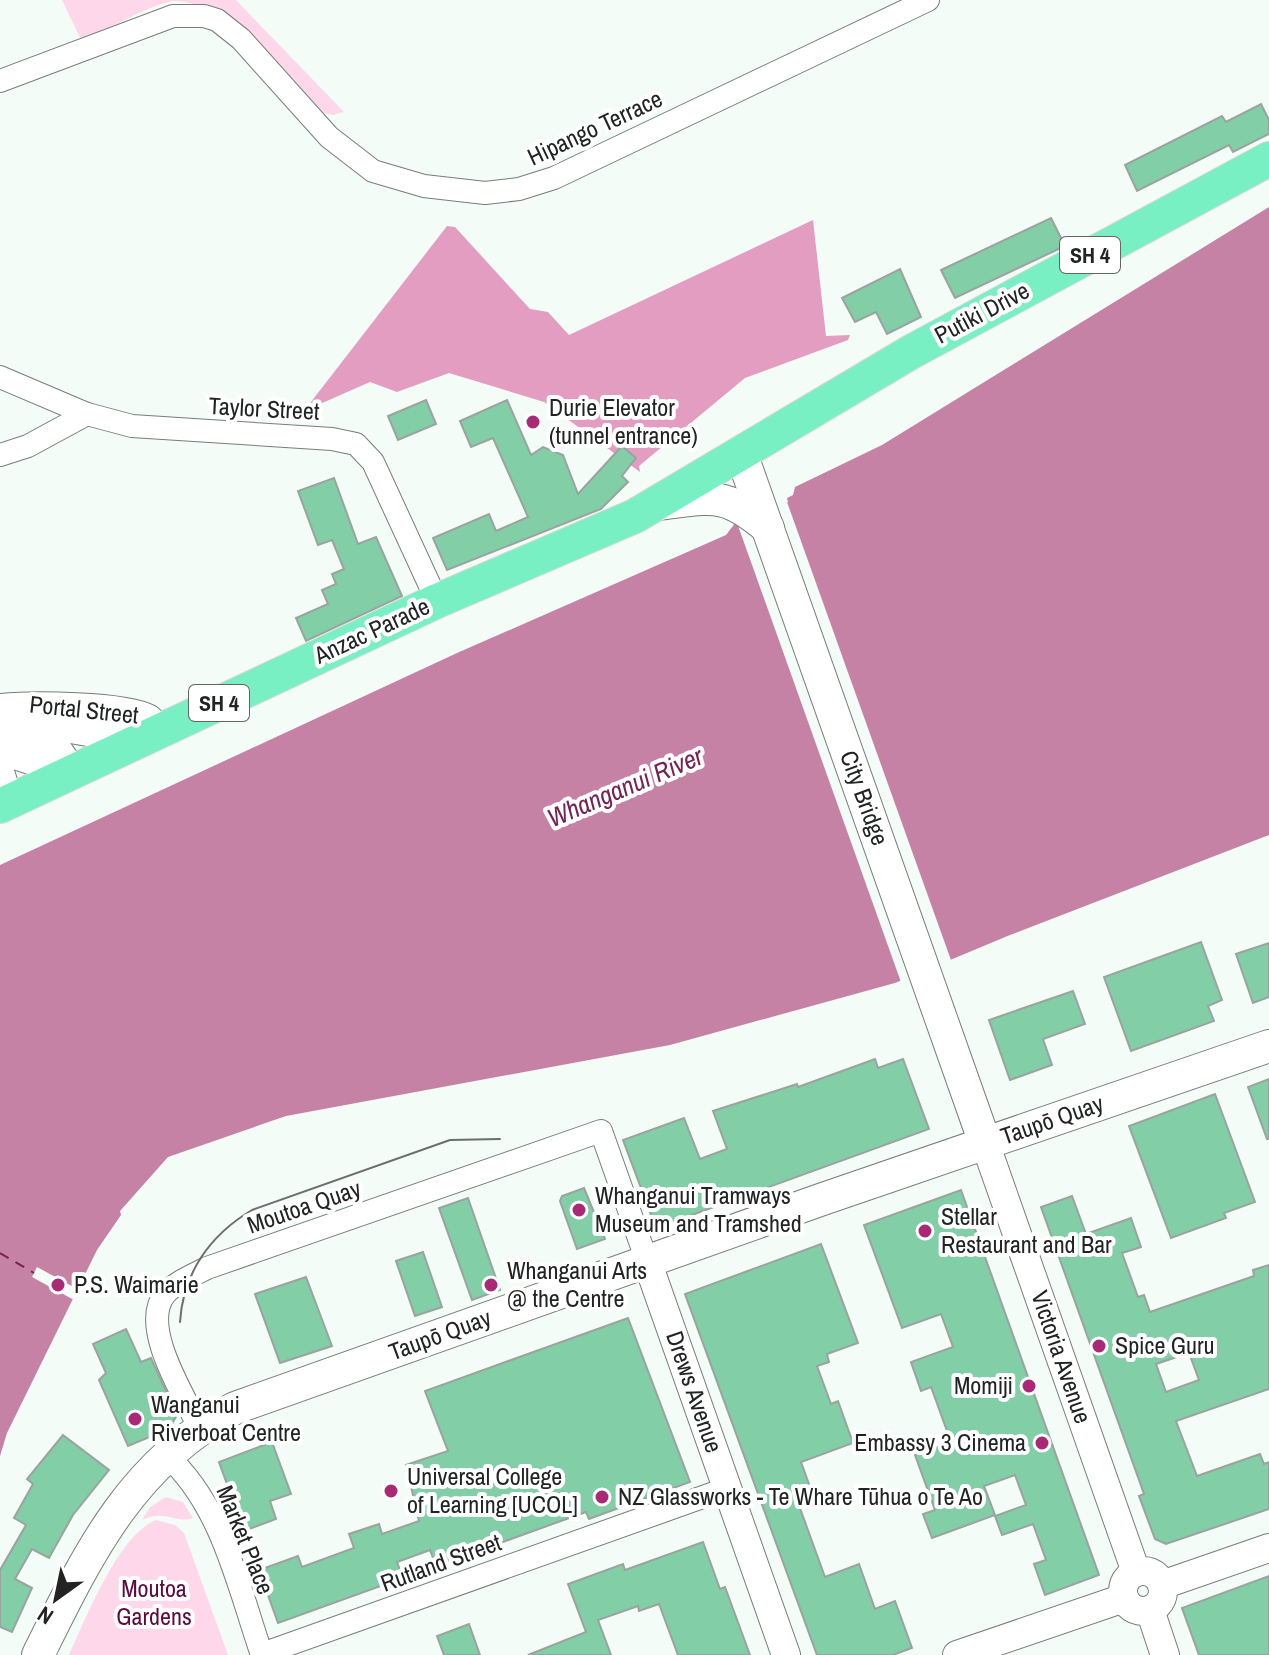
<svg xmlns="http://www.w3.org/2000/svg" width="1269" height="1655" font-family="'Archivo Narrow',sans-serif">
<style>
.green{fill:#ffd7ea}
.forest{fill:#e39dc0}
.water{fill:#c682a5}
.pier{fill:#f4fcf7}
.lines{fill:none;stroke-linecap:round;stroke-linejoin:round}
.ferry{stroke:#742352;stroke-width:2;stroke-dasharray:10 8;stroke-linecap:butt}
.building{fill:#81cea7;stroke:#9ba39e;stroke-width:2;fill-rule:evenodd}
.minor-casing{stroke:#767e79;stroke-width:24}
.tertiary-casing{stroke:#767e79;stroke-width:30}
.secondary-casing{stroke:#767e79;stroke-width:34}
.primary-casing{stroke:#d7d8d7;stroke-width:36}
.minor{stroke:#fff;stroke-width:22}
.tertiary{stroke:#fff;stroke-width:28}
.secondary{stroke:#fff;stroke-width:32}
.primary{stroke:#79efc4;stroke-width:34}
.tram{stroke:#6a6f6d;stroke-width:2}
.poi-dot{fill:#aa2977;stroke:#fff;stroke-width:3}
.labels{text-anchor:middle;stroke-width:8;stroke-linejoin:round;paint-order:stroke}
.shield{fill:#fff;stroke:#646665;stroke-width:2}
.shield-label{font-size:22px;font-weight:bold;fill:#212423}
.street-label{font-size:24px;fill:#212423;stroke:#fff}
.poi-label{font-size:24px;fill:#212423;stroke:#fff;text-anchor:start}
.park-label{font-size:24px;fill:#5d0a3f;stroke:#fff}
.water-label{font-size:26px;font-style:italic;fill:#742352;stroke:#fff}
</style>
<rect width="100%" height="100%" fill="#f4fcf7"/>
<g class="green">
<path d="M62,0H236L344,112L332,115L323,113C289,75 230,0 172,1C142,8 110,29 82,42Z"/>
<path d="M166,1497L183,1502L193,1518C174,1524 165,1509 142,1520L150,1507Z"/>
<path d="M156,1520L175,1525L184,1533L228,1655H69C86,1619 118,1535 156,1520Z"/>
</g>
<path class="forest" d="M813,220L826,336L850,335L848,340L745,378L639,466L640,472L544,402L449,373L397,392L370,382L304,411L447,226L455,227L530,309L548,312L569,335Z"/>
<path class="water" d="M1269,207V835L1010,935L895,983L670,1045L286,1116L168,1157L120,1211L121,1215L97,1250L7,1433L0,1456V865L457,653L726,535L736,522L788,502L787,498L793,495L795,487L882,445Z"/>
<g class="pier">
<path d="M787,502L952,963L902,985L736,520Z"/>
<path d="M37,1267L79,1290L74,1300L32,1277Z"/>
</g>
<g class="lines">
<path class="ferry" d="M0,1253L34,1273"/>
</g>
<g class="building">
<path d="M1261,104L1269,120V134L1233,152L1229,145L1137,191L1125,165L1222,116L1226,122Z"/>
<path d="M1051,218L1065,246L955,298L941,270Z"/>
<path d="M900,269L921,317L887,334L876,312L855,322L842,298Z"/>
<path d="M426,400L436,424L398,440L388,416Z"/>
<path d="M507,400L531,455L543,447L563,455L578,494L622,446L636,458L622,476L628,482L601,509L447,570L433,538L489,514L496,531L528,517L493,438L471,447L460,421Z"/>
<path d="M334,478L358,544L376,537L402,596L306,641L296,618L328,604L322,590L336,584L332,574L344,569L332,540L318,545L298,491Z"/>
<path d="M1201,942L1222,1000L1208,1006L1214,1021L1131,1051L1104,977Z"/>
<path d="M1269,943V997L1253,1003L1236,954Z"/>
<path d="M1073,991L1085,1024L1043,1039L1052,1065L1010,1080L989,1020Z"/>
<path d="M875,1059L878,1068L903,1059L929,1129L656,1228L623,1140L684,1118L700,1159L727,1149L713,1111L797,1084L798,1087Z"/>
<path d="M1269,1079V1139H1267L1248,1087Z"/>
<path d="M1215,1094L1255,1202L1224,1213L1226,1218L1171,1238L1129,1126Z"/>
<path d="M584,1188L605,1239L577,1249L560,1201L562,1196Z"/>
<path d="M961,1190L1099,1575L1045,1595L1034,1564L1046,1560L1033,1524L1002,1535L995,1516L1026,1505L1015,1475L984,1486L995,1515L932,1538L923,1514L935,1510L915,1455L951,1442L931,1387L921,1391L911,1362L953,1347L941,1314L902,1328L864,1225Z"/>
<path d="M1072,1196L1086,1234L1131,1218L1141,1247L1122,1253L1138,1297L1144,1295L1150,1312L1254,1276L1253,1270L1269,1265V1389L1176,1421L1197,1476L1260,1454L1264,1464L1269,1462V1509L1166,1544L1155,1539L1139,1496L1144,1494L1041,1207ZM1189,1353L1199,1380L1166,1392L1156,1364Z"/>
<path d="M468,1198L500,1290L472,1300L439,1208Z"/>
<path d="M821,1244L858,1343L827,1354L829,1362L817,1366L831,1404L838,1401L853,1443L801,1462L813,1495L797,1500L825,1577L859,1564L875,1609L895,1601L912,1648L893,1655H817L685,1294Z"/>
<path d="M423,1252L442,1307L415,1316L396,1261Z"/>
<path d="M306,1277L332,1346L280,1363L255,1294Z"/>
<path d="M628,1318L690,1482L589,1519L586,1512L436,1566L430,1550L397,1562L403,1578L278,1623L259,1570L298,1556L302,1567L354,1548L349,1534L379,1524L382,1534L419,1521L406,1465L448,1451L425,1391Z"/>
<path d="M126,1329L141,1362L151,1358L177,1415L169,1429L128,1446L99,1380L106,1373L93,1344Z"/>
<path d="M63,1435L109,1470L73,1515L49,1558L32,1549L15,1579L32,1588L12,1632L0,1627V1570L26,1525L14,1518L33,1484L27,1479Z"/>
<path d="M272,1442L291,1494L270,1501L276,1519L244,1531L219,1462Z"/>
<path d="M703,1542L720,1589L725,1587L750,1655H678L659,1604L639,1611L638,1606L598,1620L611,1655H528L586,1632L568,1584L623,1564L625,1570Z"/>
<path d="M1269,1576V1655H1199L1182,1608Z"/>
<path d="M469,1624L480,1655H444L437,1636Z"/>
</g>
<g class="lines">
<defs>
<g id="minor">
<path d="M0,81L173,16H204L217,20L241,39L329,137L373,171L424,186L485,193L519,189L554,178L928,0"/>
<path d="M0,377L87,414L132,426L332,439L356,444L373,462L437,601"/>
<path d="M0,455L28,446L87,414"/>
<path d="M0,705C30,702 125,702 150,716C154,719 159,726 163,729"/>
<path d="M199,1427C184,1395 139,1326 165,1294C176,1282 193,1275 207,1268L601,1131L647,1261"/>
<path d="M165,1454C222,1504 238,1586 262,1655"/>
<path d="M262,1654L728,1488"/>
</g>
<g id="tertiary">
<path d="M0,730L32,722L138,741"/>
<path d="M21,732L54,744L73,772"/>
<path d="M0,750L51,767L59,778"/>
<path d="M0,772L9,801"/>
<path d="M985,1143L1136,1572"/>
<path d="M647,1261L786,1655"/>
<circle cx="1143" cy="1591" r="20"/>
<path d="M1162,1585L1269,1548"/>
<path d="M1150,1610L1165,1655"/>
<path d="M957,1655L1124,1598"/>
</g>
<g id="secondary">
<path d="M741,453L985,1143"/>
<path d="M657,504C712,498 723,490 768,528"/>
<path d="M38,1655C88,1554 131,1463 235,1408L820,1200L1269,1046"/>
</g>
<path id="primary" d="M0,806L437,601L635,516L911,352L1269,159"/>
</defs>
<use href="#minor" class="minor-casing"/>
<use href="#tertiary" class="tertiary-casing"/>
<use href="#secondary" class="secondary-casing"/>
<use href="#primary" class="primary-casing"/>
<use href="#minor" class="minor"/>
<use href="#tertiary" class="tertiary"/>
<use href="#secondary" class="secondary"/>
<use href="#primary" class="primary"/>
<path class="tram" d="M180,1322C183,1273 210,1235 252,1210L450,1140L500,1139"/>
</g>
<g class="poi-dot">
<circle cx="533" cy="422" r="8"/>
<circle cx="579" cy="1210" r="8"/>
<circle cx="925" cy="1231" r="8"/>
<circle cx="58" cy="1285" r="8"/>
<circle cx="491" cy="1285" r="8"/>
<circle cx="1099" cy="1346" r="8"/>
<circle cx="1029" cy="1386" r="8"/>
<circle cx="135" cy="1419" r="8"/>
<circle cx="1042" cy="1443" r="8"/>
<circle cx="391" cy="1491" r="8"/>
<circle cx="602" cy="1497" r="8"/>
</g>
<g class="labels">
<g class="shield">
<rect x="1060" y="237" width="60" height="36" rx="6"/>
<rect x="189" y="685" width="60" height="36" rx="6"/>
</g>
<g class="shield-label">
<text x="1090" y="263">SH 4</text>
<text x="219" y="711">SH 4</text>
</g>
<g class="street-label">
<text transform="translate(595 128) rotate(-25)" y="8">Hipango Terrace</text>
<text transform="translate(982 313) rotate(-28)" y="8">Putiki Drive</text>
<text transform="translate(264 409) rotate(3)" y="8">Taylor Street</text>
<text transform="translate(372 631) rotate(-25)" y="8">Anzac Parade</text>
<text transform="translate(84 710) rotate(6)" y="8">Portal Street</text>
<text transform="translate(864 798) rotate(70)" y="8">City Bridge</text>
<text transform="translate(1052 1120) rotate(-19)" y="8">Taupō Quay</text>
<text transform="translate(304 1207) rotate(-19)" y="8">Moutoa Quay</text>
<text transform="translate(440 1335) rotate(-20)" y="8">Taupō Quay</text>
<text transform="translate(1061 1357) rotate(71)" y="8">Victoria Avenue</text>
<text transform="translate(694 1392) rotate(71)" y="8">Drews Avenue</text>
<text transform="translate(245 1540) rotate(68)" y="8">Market Place</text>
<text transform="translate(441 1563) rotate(-20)" y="8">Rutland Street</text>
</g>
<g class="poi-label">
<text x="549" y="416">Durie Elevator<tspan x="549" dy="28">(tunnel entrance)</tspan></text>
<text x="595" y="1204">Whanganui Tramways<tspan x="595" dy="28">Museum and Tramshed</tspan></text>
<text x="941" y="1225">Stellar<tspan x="941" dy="28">Restaurant and Bar</tspan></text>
<text x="507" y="1279">Whanganui Arts<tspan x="507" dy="28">@ the Centre</tspan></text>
<text x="74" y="1293">P.S. Waimarie</text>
<text x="1115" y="1354">Spice Guru</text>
<text x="1013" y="1394" text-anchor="end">Momiji</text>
<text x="151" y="1413">Wanganui<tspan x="151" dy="28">Riverboat Centre</tspan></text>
<text x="1026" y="1451" text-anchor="end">Embassy 3 Cinema</text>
<text x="407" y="1485">Universal College<tspan x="407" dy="28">of Learning [UCOL]</tspan></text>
<text x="618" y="1505">NZ Glassworks - Te Whare Tūhua o Te Ao</text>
</g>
<g class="park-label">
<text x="154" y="1597">Moutoa<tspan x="154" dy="28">Gardens</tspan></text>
</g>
<g class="water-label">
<text transform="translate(625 787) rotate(-23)" y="9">Whanganui River</text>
</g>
</g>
<g transform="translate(56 1599) rotate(213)" stroke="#ffffff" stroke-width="6" paint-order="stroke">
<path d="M0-6L14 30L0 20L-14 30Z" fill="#212423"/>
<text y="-12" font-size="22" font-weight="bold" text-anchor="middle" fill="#212423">N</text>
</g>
</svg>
